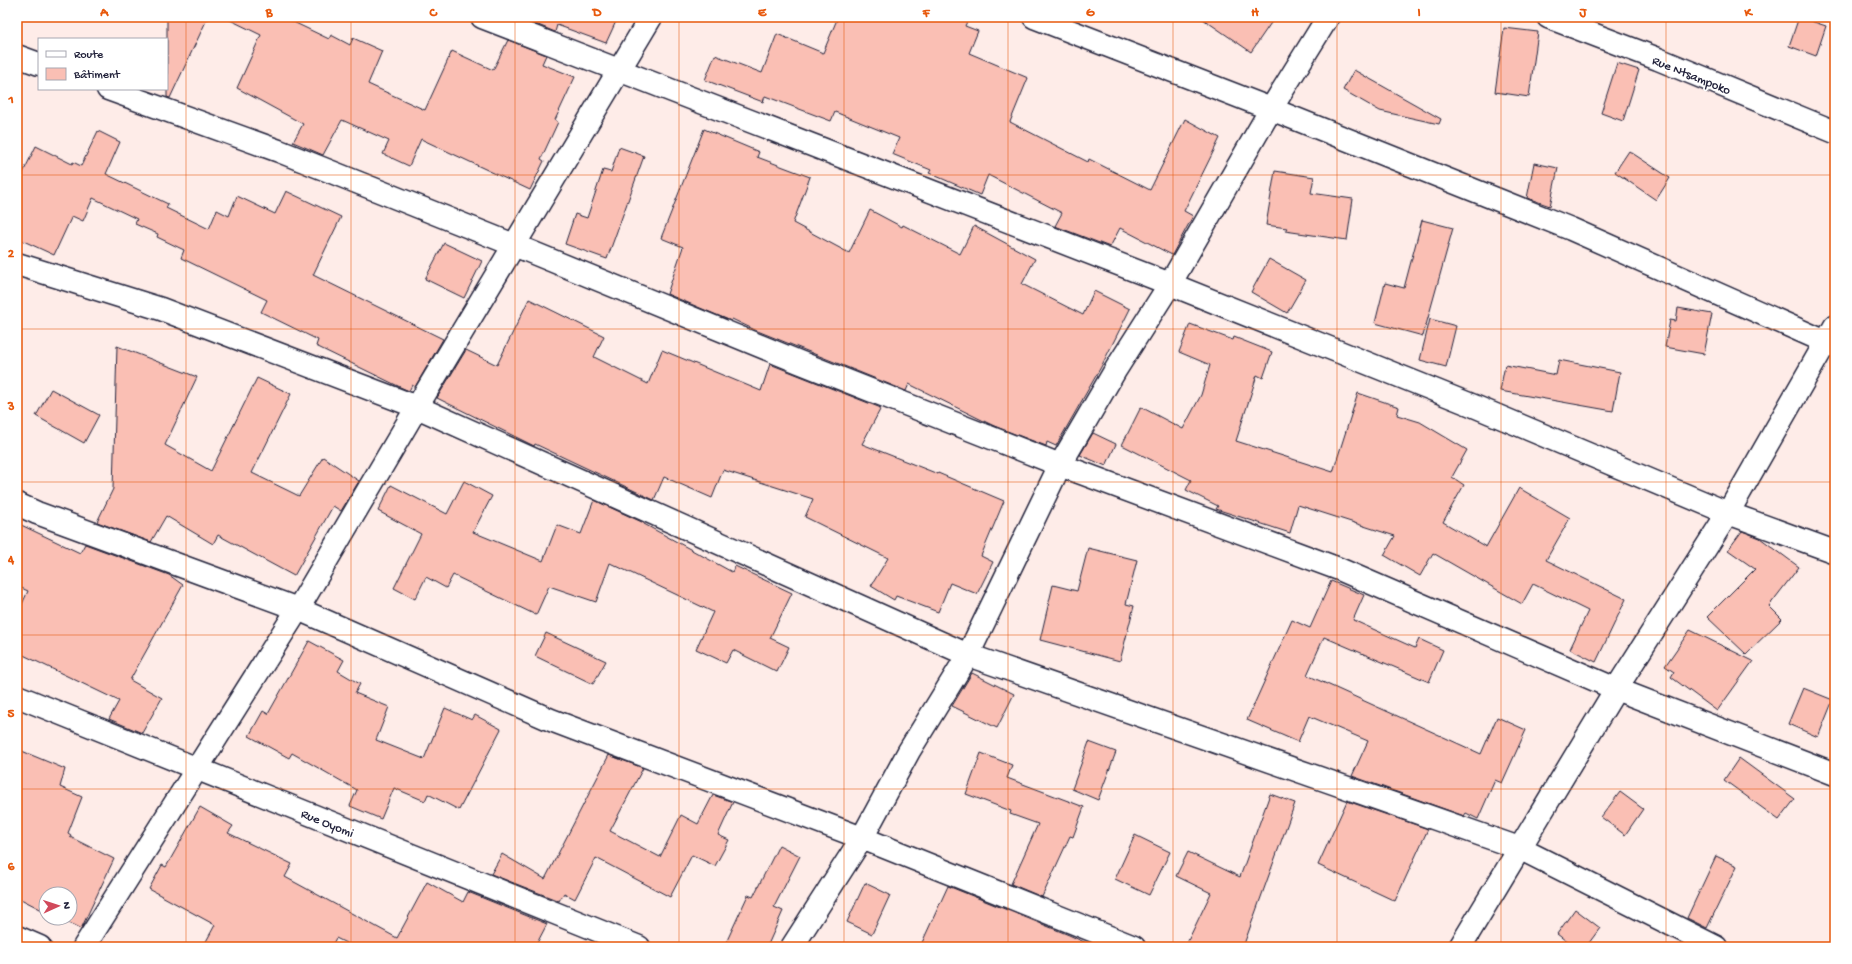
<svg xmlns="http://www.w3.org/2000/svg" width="1852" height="964" font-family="'Gochi Hand',sans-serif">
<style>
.building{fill:#fabfb4;stroke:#22223b}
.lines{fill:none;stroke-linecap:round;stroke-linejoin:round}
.minor-casing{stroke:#22223b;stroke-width:25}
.minor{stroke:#fff;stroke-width:22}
.grid{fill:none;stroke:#e8590c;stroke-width:1;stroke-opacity:0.55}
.labels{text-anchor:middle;stroke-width:3.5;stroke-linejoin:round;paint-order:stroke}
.street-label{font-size:13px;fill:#22223b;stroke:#fff}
.neatline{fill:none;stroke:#e8590c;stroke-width:1.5}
.grid-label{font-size:13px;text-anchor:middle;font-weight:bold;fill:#e8590c}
</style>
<rect width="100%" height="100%" fill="#feece8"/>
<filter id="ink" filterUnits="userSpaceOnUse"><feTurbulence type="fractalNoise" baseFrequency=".025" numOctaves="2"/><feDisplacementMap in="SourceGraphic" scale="8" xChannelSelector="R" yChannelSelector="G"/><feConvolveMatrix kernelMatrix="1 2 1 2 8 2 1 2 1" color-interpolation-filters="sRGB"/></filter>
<g filter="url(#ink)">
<g class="building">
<path d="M167,17H208L170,98L167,97Z"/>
<path d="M224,17H283L329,39L331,35L350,45L353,38L382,51L368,84L425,110L452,51L493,70L508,40L546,55L542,64L575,77L555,120L558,122L541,159L544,161L530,190L421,139L409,166L383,154L389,141L342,120L323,155L293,142L303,124L237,88L261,35Z"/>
<path d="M519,17H618L606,43L557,25L555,32Z"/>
<path d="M838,17H969L965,26L978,31L969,53L1028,78L1010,122L1088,162L1089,159L1150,190L1185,119L1220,138L1184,211L1193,216L1172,255L1120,228L1110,247L1055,226L1062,213L988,175L980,195L929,173L931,170L892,154L899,138L835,112L831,121L765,96L763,102L705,80L715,55L762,73L777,34L823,53Z"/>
<path d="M1200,17H1275L1251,52Z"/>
<path d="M1799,17L1826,26L1816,56L1789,46Z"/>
<path d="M1504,28L1538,32L1529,97L1495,92Z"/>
<path d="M1617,63L1639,70L1623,121L1601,113Z"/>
<path d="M1354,70L1441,119L1439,124L1380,111L1343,90Z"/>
<path d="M704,129L759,152L757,157L810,177L793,223L849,253L870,210L902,227L903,225L960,254L974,226L1035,259L1022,284L1083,315L1094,291L1130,309L1101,367L1056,446L1047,442L1046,446L994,426L909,384L906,391L755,330L732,319L731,321L667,294L683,247L661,238Z"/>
<path d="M98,131L120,142L106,174L168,204L166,208L209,229L217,210L229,216L237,196L275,214L286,191L341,217L313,275L443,339L415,387L412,385L409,391L400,387L316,346L318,340L261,312L267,300L181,258L184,250L157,237L158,234L135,224L137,219L93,198L83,221L72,216L54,255L17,238V185L36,146L72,164L73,162L81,166Z"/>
<path d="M619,147L644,156L607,259L565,244L575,214L587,218L603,170L611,172Z"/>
<path d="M1629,151L1670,178L1656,200L1615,172Z"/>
<path d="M1534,163L1558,168L1550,206L1527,198Z"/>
<path d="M1275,171L1314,177L1311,193L1353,199L1347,240L1285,231L1287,228L1266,225Z"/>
<path d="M1422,220L1453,228L1423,336L1375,323L1385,283L1404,288Z"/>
<path d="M444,243L482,261L464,298L425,279Z"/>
<path d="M1269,259L1306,280L1287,313L1251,292Z"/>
<path d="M529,299L604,336L594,357L648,384L662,350L761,391L770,364L881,408L862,444L938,474V473L1004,501L981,556L993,562L977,594L950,583L938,612L896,596L894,600L871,586L888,558L805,517L813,499L723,470L712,498L664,477L654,500L535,444L534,446L530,444L437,398L466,350L497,365Z"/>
<path d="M1678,308L1712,314L1704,354L1665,347L1670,320L1676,321Z"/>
<path d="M1430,319L1456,326L1446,367L1420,360Z"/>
<path d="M1190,324L1233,340L1234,337L1272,352L1263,378L1257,375L1236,441L1333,472L1358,393L1399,407L1397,415L1420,422L1467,450L1452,477L1464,485L1443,522L1486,547L1519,488L1570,518L1546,560L1626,599L1596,662L1570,649L1588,611L1533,584L1522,604L1433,553L1420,576L1384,555L1395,536L1298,505L1290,533L1216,509L1218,506L1186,490L1191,480L1122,445L1141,407L1183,429L1201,395L1210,365L1179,352Z"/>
<path d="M117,346L197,377L165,445L211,471L257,378L291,394L252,473L299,496L323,457L359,481L341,511L333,506L294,576L218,535L213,544L166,516L151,542L97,522L113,489Z"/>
<path d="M1559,360L1620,372L1613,411L1500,391L1505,365L1556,375Z"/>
<path d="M51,389L99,415L84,443L36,416Z"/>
<path d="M1093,433L1116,444L1106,466L1080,455Z"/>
<path d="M464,481L492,496L473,532L543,561L557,525L581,534L594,500L644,523V524L732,572L735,566L792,593L770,638L789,647L777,672L733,650L726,663L696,649L713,612L610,563L596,602L549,586L536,615L453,575L446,588L426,577L415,599L394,588L421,534L378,511L391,485L447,514Z"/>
<path d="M17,523L80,553L85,544L169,575L183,585L130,680L162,698L142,733L109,719L119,701L17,652V615L28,591L17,586Z"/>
<path d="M1742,531L1760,538L1799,567L1769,606L1782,619L1746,654L1707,617L1755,569L1728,550Z"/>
<path d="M1088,548L1137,560L1126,604L1134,606L1120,661L1040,640L1053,585L1077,591Z"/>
<path d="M1331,581L1364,595L1353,620L1415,648L1419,639L1443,650L1429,682L1324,637L1307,675L1481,754L1497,717L1526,730L1502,783L1495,780L1478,819L1466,813L1464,816L1352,776L1368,741L1309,716L1298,742L1247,720L1292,620L1310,628Z"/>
<path d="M1690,630L1753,661L1717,711L1671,677L1674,672L1665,666Z"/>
<path d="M546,633L606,661L593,684L535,656Z"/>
<path d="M309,641L344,660L338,671L360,684L355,693L389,707L376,740L424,759L445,708L472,720L475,715L501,729L459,810L428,794L425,801L394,788L381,819L350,806L357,790L292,753L289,758L249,736L263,711L268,714Z"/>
<path d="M972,673L1014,694L997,728L952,706Z"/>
<path d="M1803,688L1833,700L1818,737L1788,724Z"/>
<path d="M1089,742L1116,752L1098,800L1072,789Z"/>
<path d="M17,749L65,769L60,787L82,797L68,833L71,835L70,837L114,859L81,929L59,918H70V894H46V912L17,897Z"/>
<path d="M981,753L1012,765L1007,778L1084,807L1073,837L1070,836L1042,897L1011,884L1038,824L1010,814L1011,811L966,794Z"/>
<path d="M609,755L643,768L610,831L660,857L681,815L698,824L713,795L733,802L718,835L729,840L715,866L692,855L670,897L596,858L575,899L564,893L559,901L491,874L502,854L545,879Z"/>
<path d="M1739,758L1795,799L1779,820L1724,780Z"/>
<path d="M1620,792L1643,809L1625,835L1601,817Z"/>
<path d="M1270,794L1295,803L1243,947H1185L1211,893L1176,876L1188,852L1240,877Z"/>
<path d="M1347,801L1428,829L1395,901L1318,865Z"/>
<path d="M200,807L233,826L228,833L292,864L285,877L397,938L427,882L463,902L468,892L547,924L535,947H354L336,938L331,947H203L215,925L149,889L162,865L166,867Z"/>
<path d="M1135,835L1170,852L1149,895L1115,879Z"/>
<path d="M779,845L800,856L774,907L783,911L767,947H724L748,895L753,897Z"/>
<path d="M1716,856L1737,866L1707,928L1687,918Z"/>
<path d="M865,883L890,895L872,934L847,922Z"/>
<path d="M948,886L1069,935L1095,947H920Z"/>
<path d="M1575,909L1600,928L1586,947H1574L1557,934Z"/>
</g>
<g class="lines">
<defs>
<g id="minor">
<path d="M482,17L1170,284L1474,406L1728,513L1835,552"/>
<path d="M1034,17L1271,109L1571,229L1835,346"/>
<path d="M1548,17L1658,59L1835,132"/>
<path d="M17,56L39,64"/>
<path d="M108,89L279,151L514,245L799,362L1060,465L1339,569L1616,689L1835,774"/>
<path d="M17,264L161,309L417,407L968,655L1519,848L1716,947"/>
<path d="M17,504L37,513L298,609L551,720L862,838L1134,947"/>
<path d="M17,696L639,947"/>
<path d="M17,937L40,947"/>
<path d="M84,947L298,609L417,407L651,17"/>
<path d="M792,947L862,838L909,751L968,655L1060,465L1116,369L1170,284L1271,109L1328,17"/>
<path d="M1460,947L1616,689L1728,513L1835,326"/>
</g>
</defs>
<use href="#minor" class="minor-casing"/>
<use href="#minor" class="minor"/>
</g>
</g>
<path class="grid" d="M186,17V947M351,17V947M515,17V947M679,17V947M844,17V947M1008,17V947M1173,17V947M1337,17V947M1501,17V947M1666,17V947M17,175H1835M17,329H1835M17,482H1835M17,635H1835M17,789H1835"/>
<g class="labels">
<g class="street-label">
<text transform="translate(1692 74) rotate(22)" y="5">Rue Ntsampoko</text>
<text transform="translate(328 822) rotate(22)" y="5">Rue Oyomi</text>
</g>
</g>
<rect width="1852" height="964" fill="none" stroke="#fff" stroke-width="44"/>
<rect x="38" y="38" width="130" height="52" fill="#ffffff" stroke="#a7a7b1"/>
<rect x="46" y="51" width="20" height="6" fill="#ffffff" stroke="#a7a7b1"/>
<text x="74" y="58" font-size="12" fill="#22223b">Route</text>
<rect x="46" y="68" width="20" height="12" fill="#fabfb4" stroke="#a7a7b1"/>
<text x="74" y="78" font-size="12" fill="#22223b">Bâtiment</text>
<g transform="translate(58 906) rotate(87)"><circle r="19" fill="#ffffff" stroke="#a7a7b1"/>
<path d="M0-3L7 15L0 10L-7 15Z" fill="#d1495b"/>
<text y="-6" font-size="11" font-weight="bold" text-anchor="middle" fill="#22223b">N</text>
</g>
<rect x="22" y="22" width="1808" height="920" class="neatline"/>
<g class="grid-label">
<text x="104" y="16">A</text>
<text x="269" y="16">B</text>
<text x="433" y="16">C</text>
<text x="597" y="16">D</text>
<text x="762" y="16">E</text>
<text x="926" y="16">F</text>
<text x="1090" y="16">G</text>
<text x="1255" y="16">H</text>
<text x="1419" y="16">I</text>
<text x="1583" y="16">J</text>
<text x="1748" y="16">K</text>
<text x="11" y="103">1</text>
<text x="11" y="257">2</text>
<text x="11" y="410">3</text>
<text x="11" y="563">4</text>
<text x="11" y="717">5</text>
<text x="11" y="870">6</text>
</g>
</svg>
